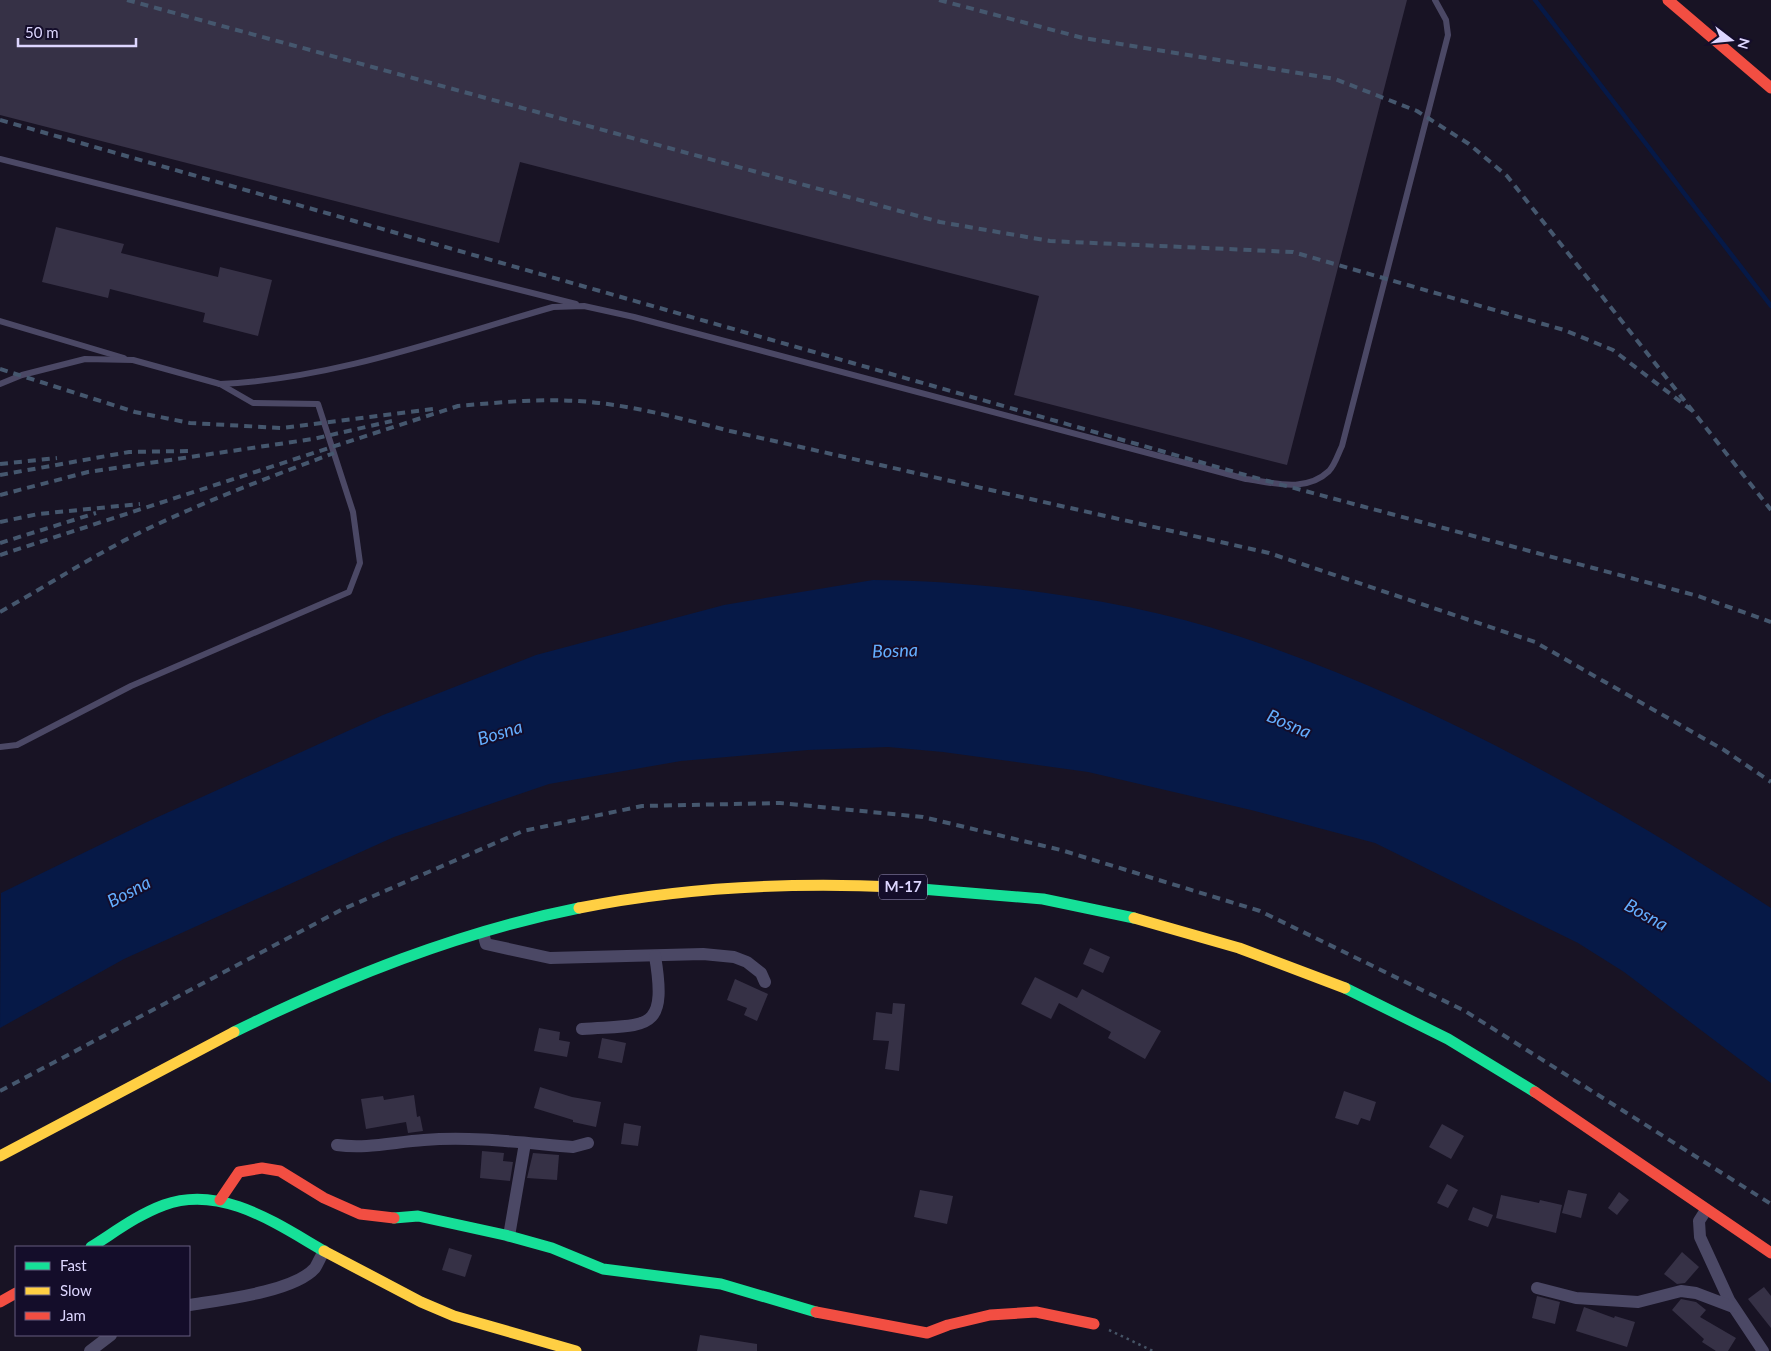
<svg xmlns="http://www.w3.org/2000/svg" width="1771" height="1351" font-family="Lato,sans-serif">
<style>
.water{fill:#061947}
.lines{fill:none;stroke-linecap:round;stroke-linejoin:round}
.stream{stroke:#061947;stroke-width:4.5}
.building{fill:#363146}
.path{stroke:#465466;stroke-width:2.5;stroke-dasharray:2.5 4;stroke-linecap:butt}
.lane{stroke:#4b4865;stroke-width:6}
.street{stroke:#4b4865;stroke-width:12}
.fast{stroke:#16e098;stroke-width:11}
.slow{stroke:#ffcf43;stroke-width:11}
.jam{stroke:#f24e42;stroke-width:11}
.rail{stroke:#45576e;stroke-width:4;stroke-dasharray:8 6;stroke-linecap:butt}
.labels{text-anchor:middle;stroke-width:4;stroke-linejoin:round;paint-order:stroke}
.shield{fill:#140d2a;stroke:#a19abf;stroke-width:1}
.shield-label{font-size:15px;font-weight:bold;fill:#ddd6ff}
.water-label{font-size:18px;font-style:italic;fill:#64aeff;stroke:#140d2a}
</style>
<rect width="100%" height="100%" fill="#181324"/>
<path class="water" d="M873,580C990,581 1126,599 1238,636C1428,699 1604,799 1771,908V1083L1624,972L1578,943L1375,843L1251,810L1088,772L943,752L888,747L808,750L681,761L549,784L394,837L124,959L0,1028L1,893L149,821L383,715L536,655L724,605Z"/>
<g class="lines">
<path class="stream" d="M1535,0L1771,306"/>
</g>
<g class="building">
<path d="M0,0H1407L1287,465L1014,395L1039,296L520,162L499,243L0,115Z"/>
<path d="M56,227L124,244L121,253L218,277L220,267L272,280L258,336L203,322L205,313L110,289L108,298L42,282Z"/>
<path d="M1090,948L1110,957L1103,973L1083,964Z"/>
<path d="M1035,977L1077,998L1082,989L1161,1031L1145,1059L1108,1038L1111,1032L1059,1003L1051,1019L1021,1004Z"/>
<path d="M735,979L768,994L757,1021L744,1015L747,1008L727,1000Z"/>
<path d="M893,1003L905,1004L899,1071L885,1069L889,1041L873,1040L876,1012L892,1014Z"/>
<path d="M539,1028L560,1032L559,1040L570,1042L567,1057L534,1051Z"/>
<path d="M602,1038L626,1043L622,1063L598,1058Z"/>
<path d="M540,1087L572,1097L601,1102L596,1127L573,1122V1120L534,1108Z"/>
<path d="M1344,1091L1376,1102L1370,1121L1361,1118L1358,1125L1335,1118Z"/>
<path d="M414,1095L417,1117L420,1116L423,1131L408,1133L406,1122L366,1129L361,1099L383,1096L384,1100Z"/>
<path d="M624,1123L641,1126L638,1146L621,1144Z"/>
<path d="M1442,1124L1464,1136L1451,1159L1429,1147Z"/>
<path d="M482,1151L504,1153L503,1161L513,1162L510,1181L480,1178Z"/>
<path d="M533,1153L559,1155L557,1180L527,1178Z"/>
<path d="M1447,1184L1458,1190L1448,1208L1437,1203Z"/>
<path d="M920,1190L953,1196L947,1224L914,1217Z"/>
<path d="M1568,1190L1587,1194L1581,1218L1562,1213Z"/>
<path d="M1619,1192L1629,1200L1617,1215L1608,1208Z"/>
<path d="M1501,1195L1539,1203L1540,1200L1562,1205L1556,1233L1496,1218Z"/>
<path d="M1473,1207L1493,1215L1488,1227L1468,1220Z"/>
<path d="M449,1248L472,1255L465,1277L442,1270Z"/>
<path d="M1682,1252L1699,1267L1685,1283L1677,1284L1664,1274Z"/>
<path d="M1764,1287L1771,1296V1328L1748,1299Z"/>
<path d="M1537,1296L1560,1302L1555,1324L1532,1318Z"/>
<path d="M1681,1299L1696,1302L1706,1310L1700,1317L1736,1338L1728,1351H1716L1702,1342L1704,1339L1672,1310Z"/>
<path d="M1584,1307L1614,1318L1615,1316L1635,1322L1627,1347L1576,1331Z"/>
<path d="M700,1335L757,1344V1351H697Z"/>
</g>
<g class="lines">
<path class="path" d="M1109,1330L1153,1351"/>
<g class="lane">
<path d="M0,159L576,304"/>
<path d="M0,321L124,358"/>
<path d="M0,384L22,375L85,359L133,360L220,384L253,403L318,404L353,512L360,563L349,592L131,686L17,745L0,747"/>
<path d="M220,384C334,379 444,338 553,307L584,306L634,317L1246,479C1274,483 1306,493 1329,471C1335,465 1338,454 1342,446L1448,35L1446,20L1435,0"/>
</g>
<g class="street">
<path d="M483,933L486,944L550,958L703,954L734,957L747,962L761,973L765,982"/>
<path d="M582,1029C647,1024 668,1034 655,956"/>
<path d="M337,1145C367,1149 394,1142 424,1140C474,1136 524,1143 573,1147L588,1143"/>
<path d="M1706,1210L1699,1221L1700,1237L1729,1300L1763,1351"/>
<path d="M509,1236L525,1143"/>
<path d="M1537,1288L1576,1298L1638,1302L1681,1291L1696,1293L1733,1307"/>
<path d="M189,1305C220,1300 294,1292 315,1268C318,1263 321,1256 324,1251"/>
<path d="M90,1351L111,1335"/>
</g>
<g class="fast">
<path d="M897,887L1043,899L1134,918"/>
<path d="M1345,988L1448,1039L1535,1092"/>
<path d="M234,1032C344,978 458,932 579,908"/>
<path d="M394,1218L418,1216L509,1236L552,1248L603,1269L721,1284L816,1312"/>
<path d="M91,1247C115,1232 137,1215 164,1205C221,1184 277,1224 324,1251"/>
</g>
<g class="slow">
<path d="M579,908C684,887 790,882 897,887"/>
<path d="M1134,918L1239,948L1345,988"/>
<path d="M0,1156L234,1032"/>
<path d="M324,1251L421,1302L454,1316L576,1351"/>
</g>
<g class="jam">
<path d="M1668,0L1771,88"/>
<path d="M1535,1092L1771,1253"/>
<path d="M220,1200L239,1172L262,1168L280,1171L324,1198L360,1214L394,1218"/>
<path d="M0,1302L16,1293"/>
<path d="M816,1312L927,1333L948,1325L990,1315L1036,1312L1094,1324"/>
</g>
<g class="rail">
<path d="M127,0L940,222L1050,241L1293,252L1564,330L1613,350L1694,412"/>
<path d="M939,0L1083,38L1335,79L1417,111L1469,144L1507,176L1771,510"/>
<path d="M0,120L1249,476L1698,596L1771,622"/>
<path d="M0,369L135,412L190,423L282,428L433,409"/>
<path d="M0,464L57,458"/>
<path d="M0,475L129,452L188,451"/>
<path d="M0,495L88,472L313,439L392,421"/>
<path d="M0,522L38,514L140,504"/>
<path d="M0,543L96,513"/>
<path d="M0,555L458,406C504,402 553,397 599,403C643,408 687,420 730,431L1269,553L1535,642L1724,750L1771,782"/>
<path d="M0,612C48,585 94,555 143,531C205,501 270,477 334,453"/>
<path d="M0,1091L341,910L523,831L642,806L780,803L923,817L1061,850L1260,911L1465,1011L1771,1204"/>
</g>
</g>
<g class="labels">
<rect class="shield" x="879" y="874.5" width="48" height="25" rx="4"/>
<g class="shield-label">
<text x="903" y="892">M-17</text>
</g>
<g class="water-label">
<text transform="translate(895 651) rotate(-2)" y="6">Bosna</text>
<text transform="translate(1289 724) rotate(23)" y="6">Bosna</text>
<text transform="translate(500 733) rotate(-17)" y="6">Bosna</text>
<text transform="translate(129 892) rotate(-28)" y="6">Bosna</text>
<text transform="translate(1646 915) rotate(29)" y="6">Bosna</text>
</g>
</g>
<rect x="15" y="1246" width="175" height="90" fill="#140d2a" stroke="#645d7f"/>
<rect x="25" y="1262" width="25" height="8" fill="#16e098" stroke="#645d7f"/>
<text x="60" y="1271" font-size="15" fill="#ddd6ff">Fast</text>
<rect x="25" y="1287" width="25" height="8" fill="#ffcf43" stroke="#645d7f"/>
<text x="60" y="1296" font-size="15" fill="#ddd6ff">Slow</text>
<rect x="25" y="1312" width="25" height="8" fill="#f24e42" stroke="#645d7f"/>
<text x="60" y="1321" font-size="15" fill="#ddd6ff">Jam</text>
<g transform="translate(1731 40) rotate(106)" stroke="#140d2a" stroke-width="4" paint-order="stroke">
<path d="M0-4L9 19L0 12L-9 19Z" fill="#ddd6ff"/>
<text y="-8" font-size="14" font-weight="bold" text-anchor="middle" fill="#ddd6ff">N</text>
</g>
<path d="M18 38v8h118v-8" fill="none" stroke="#ddd6ff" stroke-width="2.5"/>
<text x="25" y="38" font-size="15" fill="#ddd6ff" stroke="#140d2a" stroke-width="4" paint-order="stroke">50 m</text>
</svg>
